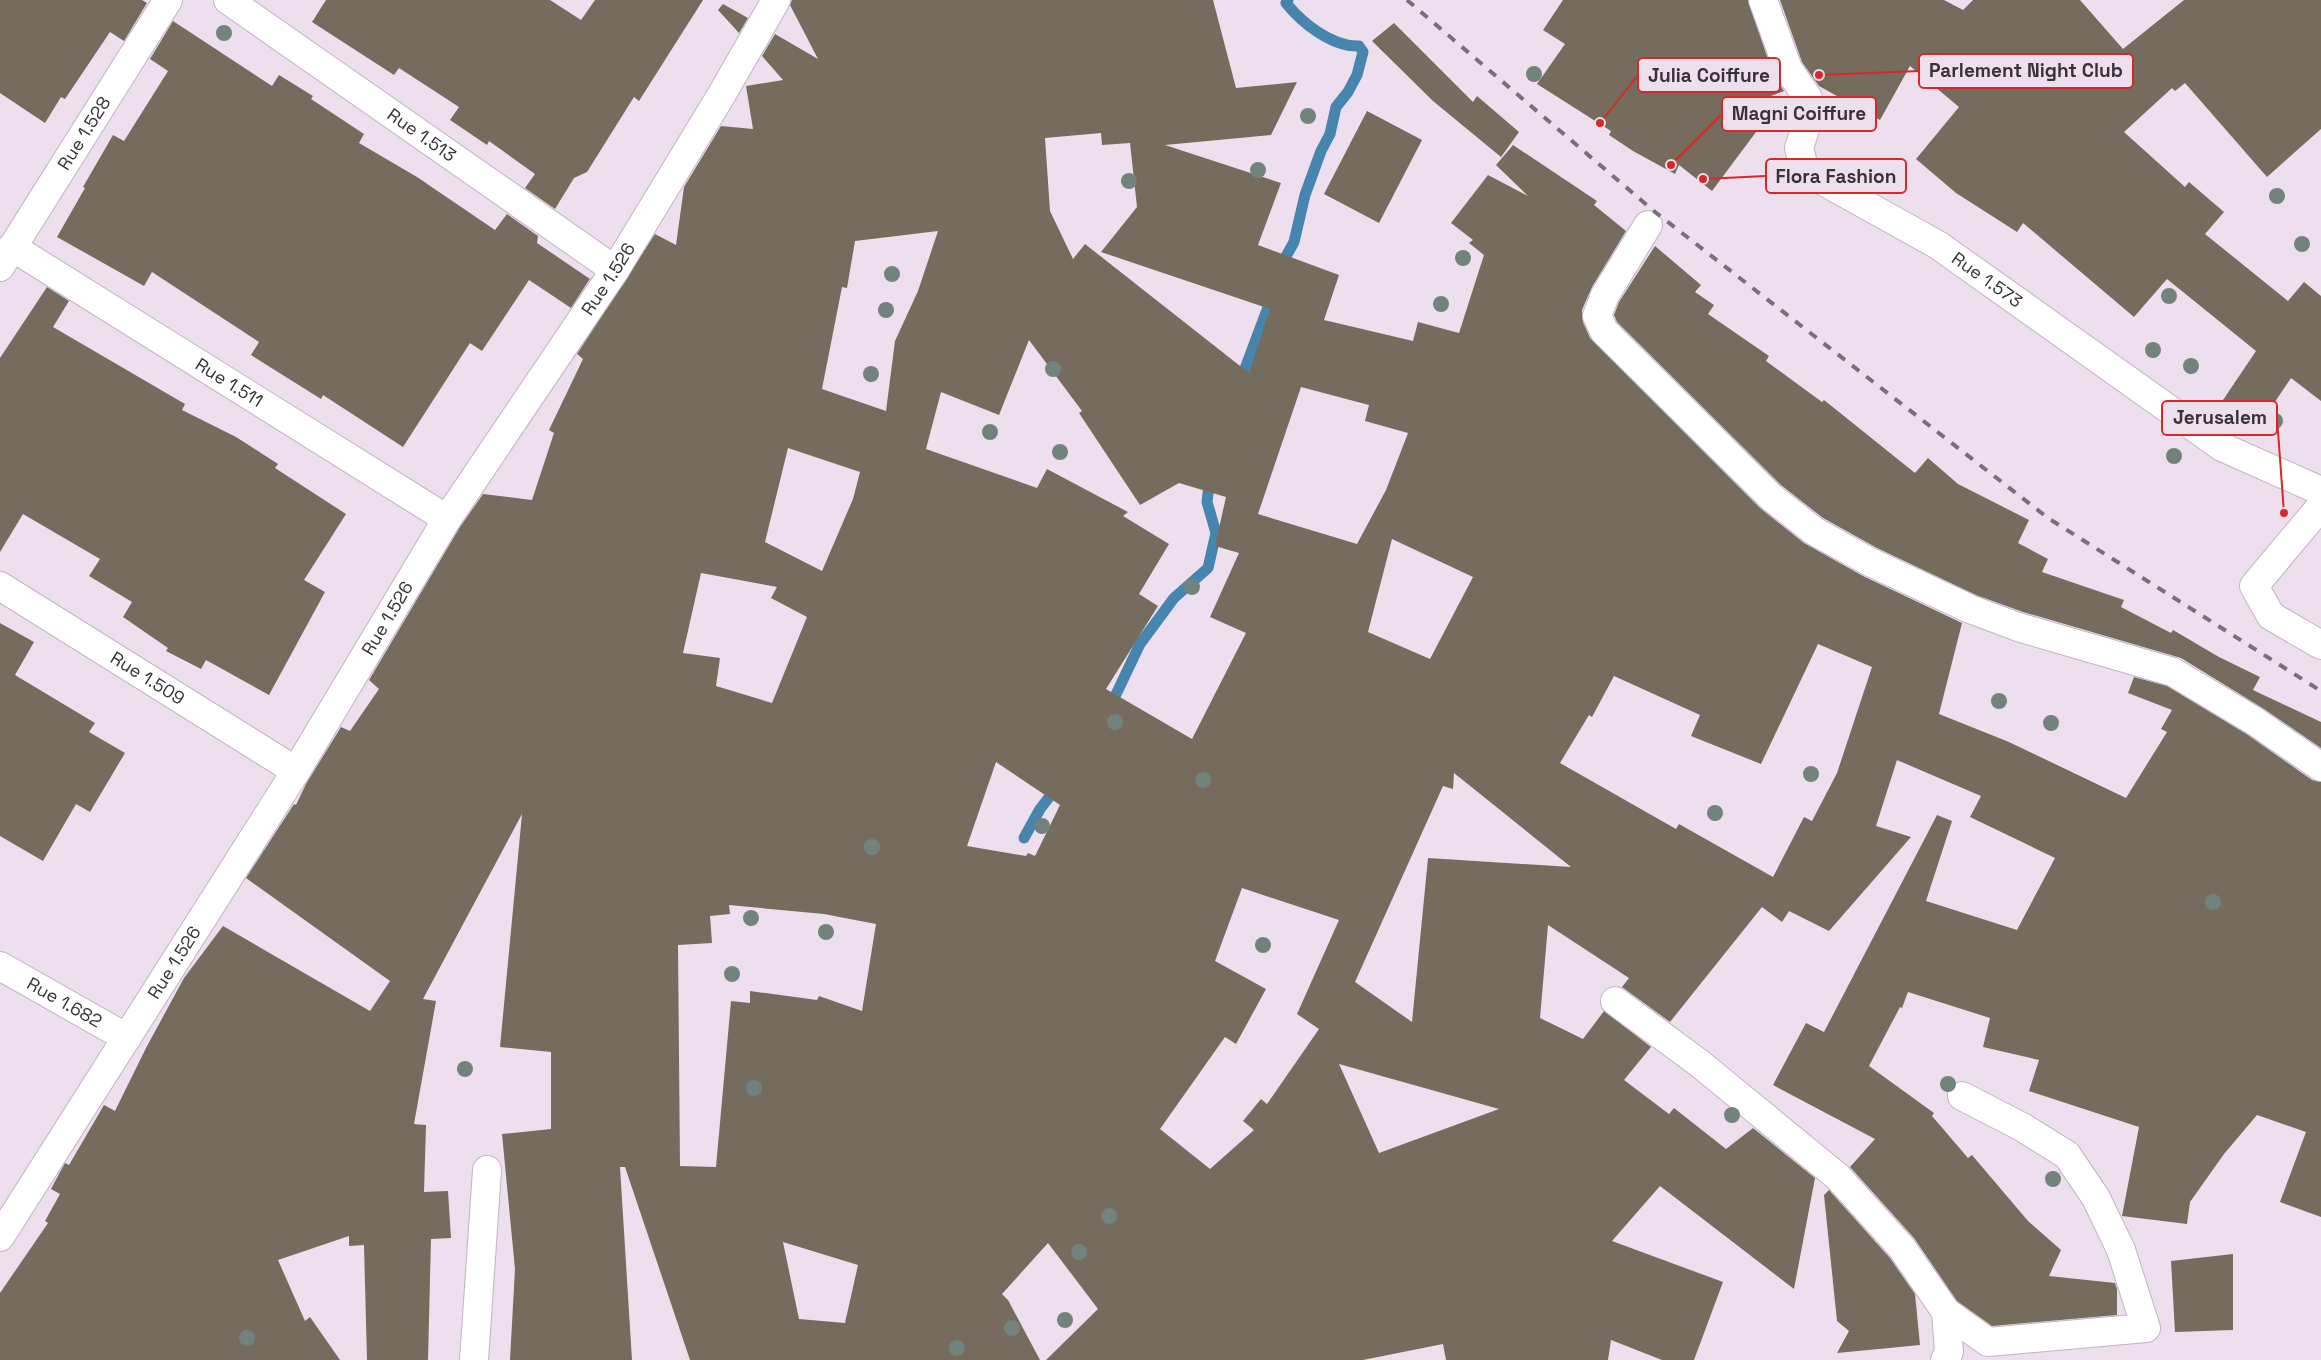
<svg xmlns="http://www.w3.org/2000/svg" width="2321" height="1360" font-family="'Space Grotesk',sans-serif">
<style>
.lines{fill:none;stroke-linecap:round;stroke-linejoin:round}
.stream{stroke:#4685ae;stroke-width:11}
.building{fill:#766c5e;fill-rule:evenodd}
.street-casing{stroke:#c1b4c2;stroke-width:30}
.street{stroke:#fff;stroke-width:28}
.rail{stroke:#787078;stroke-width:4;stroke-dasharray:9 9;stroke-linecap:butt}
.tree{fill:#72837d}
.labels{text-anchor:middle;stroke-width:5;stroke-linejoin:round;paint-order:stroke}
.street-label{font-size:18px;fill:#383338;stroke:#eddfed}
.leader{fill:none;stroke:#d62828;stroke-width:2}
.callout-dot{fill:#d62828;stroke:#eddfed;stroke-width:2}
.callout{fill:#eddfed;stroke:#d62828;stroke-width:2}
.callout-label{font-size:19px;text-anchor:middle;font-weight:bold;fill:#383338}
</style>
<rect width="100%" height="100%" fill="#eddfed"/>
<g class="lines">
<g class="stream">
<path d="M1279,269L1294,242L1305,195L1321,151L1330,134L1336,107L1348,92L1357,75L1363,52L1359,46C1332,47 1302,23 1286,3L1288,0"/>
<path d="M1240,382L1273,294"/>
<path d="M1110,707L1140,644L1174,598L1208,568L1216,533L1207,502L1210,476"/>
<path d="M1024,838L1040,809L1057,787"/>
</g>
</g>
<g class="building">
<path d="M0,0H142L147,3L124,41L110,32L65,99L61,97L45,123L0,93Z"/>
<path d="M326,0H550L581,20L595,0H703L639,101L634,97L587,172L574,178L555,209L525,188L535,174L489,141L487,145L450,120L459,107L399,68L394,75L312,22Z"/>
<path d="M792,0H1213L1236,88L1297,82L1271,135L1165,145L1281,183L1258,245L1339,275L1324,320L1413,341L1418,322L1459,333L1484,255L1469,243L1473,240L1451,223L1488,175L1528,196L1496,165L1513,145L1597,201L1594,205L1626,231L1592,287L1582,310L1583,322L1590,338L1760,508L1804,543L1863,576L1962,623L1939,714L2009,742L2126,798L2167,732L2161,729L2172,710L2128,693L2134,677L2167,686L2248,735L2312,780L2321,782V1217L2280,1202L2306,1132L2257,1115L2224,1154L2190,1202L2187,1224L2122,1216L2139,1127L2029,1091L2039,1060L1983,1047L1990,1018L1908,992L1902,1008L1900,1007L1869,1066L1934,1113L1932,1116L1968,1158L1972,1155L2028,1221L2061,1250L2049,1276L2115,1283L2117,1289V1315L1992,1326L1957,1301L1914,1238L1850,1167L1875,1139L1773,1085L1806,1023L1824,1032L1937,815L1952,821L1926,901L2017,930L2055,858L1970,817L1981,796L1897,760L1876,826L1911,837L1829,931L1789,911L1782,922L1762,907L1670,1022L1622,987L1629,978L1548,925L1540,1018L1583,1039L1604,1011L1651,1047L1624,1080L1669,1114L1674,1108L1726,1149L1753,1128L1815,1178L1794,1289L1660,1186L1612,1241L1723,1282L1694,1360H1662L1611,1340L1608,1360H1446L1443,1344L1363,1360H1046L1098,1309L1048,1243L1002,1294L1008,1300L1040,1360H690L625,1167H620L632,1360H510L515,1269L502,1134L551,1129V1052L500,1047L522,814L423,999L436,1001L414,1124L426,1125L424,1192L448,1191L451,1238L431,1239L428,1360H367L364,1245L349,1246V1236L278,1260L305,1321L310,1317L340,1360H0V1293L48,1223L45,1221L60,1194L51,1189L60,1172L65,1163L69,1165L104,1105L115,1111L146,1048L184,978L223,926L370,1011L390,981L246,878L294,804L296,805L306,784L341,727L350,731L379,689L369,680L460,527L483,494L532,500L554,433L549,430L583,359L577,354L655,234L676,245L684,187L721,126L753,129L746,86L783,80L762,56L775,34L818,59L790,5ZM1101,133L1102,145L1130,143L1137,207L1101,252L1270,309L1249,373L1085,244L1073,259L1050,211L1045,138ZM938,231L918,291L895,341L886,411L822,389L842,287L847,288L855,241ZM1029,340L1082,411L1079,413L1140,505L1179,483L1226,497L1215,546L1239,553L1210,617L1246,633L1192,739L1106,689L1158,606L1139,594L1169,544L1123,516L1128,512L1047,469L1037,488L926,449L941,392L999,415ZM1301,387L1369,405L1365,421L1408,433L1386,490L1357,544L1258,514ZM788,448L860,472L853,499L822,571L765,542ZM1392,539L1473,577L1430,659L1368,632ZM701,573L777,587L771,598L807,617L772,703L716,686L720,658L683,653ZM1818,644L1872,667L1837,773L1812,821L1804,817L1773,877L1679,824L1676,829L1560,763L1589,715L1592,717L1614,676L1700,715L1691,736L1761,764ZM996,762L1060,805L1035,856L1028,853L1026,856L967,846ZM1454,773L1571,867L1428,858L1412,1022L1355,982L1443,786L1453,789ZM1242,888L1339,920L1297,1014L1319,1029L1267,1104L1261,1099L1243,1121L1254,1130L1210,1169L1160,1129L1225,1037L1236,1044L1266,989L1215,961ZM729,905L824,914L876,924L862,1011L819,996L817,1000L750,991V1003L731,1001L716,1167L680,1166L678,945L712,943L710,916L730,914ZM1339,1064L1499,1109L1379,1153ZM783,1242L858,1265L845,1323L799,1319Z"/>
<path d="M1563,0H1748L1773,74L1784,91L1736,110L1759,128L1712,191L1679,165L1675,174L1633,151L1609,135L1611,131L1537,84L1565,44L1543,30Z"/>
<path d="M1780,0H1944L1963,10L1973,0H2080L2123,49L2184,0H2321V129L2267,177L2185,83L2175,91L2172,88L2124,132L2185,187L2189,182L2224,212L2205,234L2288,301L2304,282L2321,296V401L2291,378L2260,424L2223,400L2256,351L2167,279L2134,317L2023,223L2017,232L1956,193L1916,159L1959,107L1910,66L1880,120L1819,86L1802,62Z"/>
<path d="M723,4L748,18L739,33L718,10Z"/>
<path d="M173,21L272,86L279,75L313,96L311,99L364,134L359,143L417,177L495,230L507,214L538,236L537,243L590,279L593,274L571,308L529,280L482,351L470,343L403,447L323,395L321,399L251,355L259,342L152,272L144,286L57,237L85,188L83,187L113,135L124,141L168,71L150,59Z"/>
<path d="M1394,23L1473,102L1477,96L1519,132L1501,157L1433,101L1372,41Z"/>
<path d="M1367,111L1422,140L1379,223L1324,194Z"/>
<path d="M1655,246L1701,285L1695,292L1714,305L1708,314L1769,356L1766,361L1822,402L1824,400L1915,473L1928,458L1958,484L2029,520L2018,543L2048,559L2042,572L2124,600L2121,607L2171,633L2173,630L2219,657L2260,677L2253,690L2321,722V748L2264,709L2181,658L2023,612L1976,595L1877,548L1823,518L1781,485L1617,322L1614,315L1619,302Z"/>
<path d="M47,287L69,301L53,327L185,404L182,410L236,437L278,464L275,468L346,514L304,580L325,592L269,695L206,660L201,669L166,651L168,648L123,617L132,602L89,576L100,559L23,514L0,552V358Z"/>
<path d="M0,623L34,642L15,675L95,723L89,732L125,753L90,812L76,804L43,861L0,836Z"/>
<path d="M1829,1190L1890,1258L1915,1294L1920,1345L1837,1353L1849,1331L1837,1321L1824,1195Z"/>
<path d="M2233,1254V1330L2175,1332L2171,1261Z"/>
</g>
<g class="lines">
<defs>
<g id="street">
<path id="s1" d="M228,0L615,270"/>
<path id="s2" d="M1763,0L1788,69L1808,98L1807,123L1799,148L1805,171L1938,245L2222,447L2321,491"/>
<path d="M1648,225L1605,295L1597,316L1604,331L1771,497L1814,531L1870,562L1970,609L2018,627L2173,672L2256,722L2321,767"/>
<path id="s3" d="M12,247L447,519"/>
<path id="s4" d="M0,267L168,0"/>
<path d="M2321,506L2254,586L2271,616L2321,645"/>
<path id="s5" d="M0,586L296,771"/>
<path id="s6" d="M0,966L127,1038"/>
<path d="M1615,1001L1699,1063L1838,1177L1902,1248L1946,1312L1988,1342L2146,1328L2121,1250L2096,1198L2067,1155L2022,1127L1962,1096"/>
<path id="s7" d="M0,1237L296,771L447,519L615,270L722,94L776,0"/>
<path d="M474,1360L487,1170"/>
<path d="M1945,1360L1949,1352L1946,1312"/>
</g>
</defs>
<use href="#street" class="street-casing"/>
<use href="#street" class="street"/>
<path class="rail" d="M1407,0L1655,212L2048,518L2321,691"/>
</g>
<g class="tree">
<circle cx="224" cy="33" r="8"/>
<circle cx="1534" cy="74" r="8"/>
<circle cx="1308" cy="116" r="8"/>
<circle cx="1258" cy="170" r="8"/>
<circle cx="1129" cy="181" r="8"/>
<circle cx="2277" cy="196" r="8"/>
<circle cx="2302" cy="244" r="8"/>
<circle cx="1463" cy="258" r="8"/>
<circle cx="892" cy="274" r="8"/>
<circle cx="2169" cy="296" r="8"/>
<circle cx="1441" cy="304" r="8"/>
<circle cx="886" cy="310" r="8"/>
<circle cx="2153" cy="350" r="8"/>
<circle cx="2191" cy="366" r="8"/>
<circle cx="1053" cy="369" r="8"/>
<circle cx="871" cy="374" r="8"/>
<circle cx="2275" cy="421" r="8"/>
<circle cx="990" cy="432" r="8"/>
<circle cx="1060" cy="452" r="8"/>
<circle cx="2174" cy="456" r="8"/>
<circle cx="1192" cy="587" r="8"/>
<circle cx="1999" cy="701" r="8"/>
<circle cx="1115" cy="722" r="8"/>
<circle cx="2051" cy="723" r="8"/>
<circle cx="1811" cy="774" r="8"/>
<circle cx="1203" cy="780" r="8"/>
<circle cx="1715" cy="813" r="8"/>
<circle cx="1042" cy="826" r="8"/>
<circle cx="872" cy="847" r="8"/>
<circle cx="2213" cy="902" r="8"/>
<circle cx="751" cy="918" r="8"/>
<circle cx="826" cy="932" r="8"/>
<circle cx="1263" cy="945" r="8"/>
<circle cx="732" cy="974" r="8"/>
<circle cx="465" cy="1069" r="8"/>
<circle cx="1948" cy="1084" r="8"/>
<circle cx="754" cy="1088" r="8"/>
<circle cx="1732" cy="1115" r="8"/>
<circle cx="2053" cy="1179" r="8"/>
<circle cx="1109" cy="1216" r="8"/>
<circle cx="1079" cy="1252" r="8"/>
<circle cx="1065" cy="1320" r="8"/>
<circle cx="1012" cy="1328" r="8"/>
<circle cx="247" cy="1338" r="8"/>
<circle cx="957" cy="1348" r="8"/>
</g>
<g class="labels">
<g class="street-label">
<text dy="6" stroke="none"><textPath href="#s4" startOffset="158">Rue 1.528</textPath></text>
<text dy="6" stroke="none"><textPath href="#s1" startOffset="236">Rue 1.513</textPath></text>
<text dy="6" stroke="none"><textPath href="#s7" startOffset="1135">Rue 1.526</textPath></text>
<text dy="6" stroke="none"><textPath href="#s2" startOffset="396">Rue 1.573</textPath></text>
<text dy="6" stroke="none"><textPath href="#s3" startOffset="256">Rue 1.511</textPath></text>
<text dy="6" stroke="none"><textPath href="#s7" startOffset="730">Rue 1.526</textPath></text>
<text dy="6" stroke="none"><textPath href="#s5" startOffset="174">Rue 1.509</textPath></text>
<text dy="6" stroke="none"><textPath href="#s7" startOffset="325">Rue 1.526</textPath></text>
<text dy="6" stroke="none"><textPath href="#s6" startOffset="74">Rue 1.682</textPath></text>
</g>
</g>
<path class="leader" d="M1819 75L1919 71M1600 123L1638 75M1671 165L1722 114M1703 179L1766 176M2284 513L2277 418"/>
<g class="callout-dot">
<circle cx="1819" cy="75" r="5"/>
<circle cx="1600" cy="123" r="5"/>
<circle cx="1671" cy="165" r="5"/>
<circle cx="1703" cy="179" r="5"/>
<circle cx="2284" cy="513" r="5"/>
</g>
<g class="callout">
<rect x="1919" y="54" width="214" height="34" rx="5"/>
<rect x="1638" y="58" width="142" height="34" rx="5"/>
<rect x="1722" y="97" width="154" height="34" rx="5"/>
<rect x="1766" y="159" width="140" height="34" rx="5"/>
<rect x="2162" y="401" width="115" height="34" rx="5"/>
</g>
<g class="callout-label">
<text x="2026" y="77">Parlement Night Club</text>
<text x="1709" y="82">Julia Coiffure</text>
<text x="1799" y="120">Magni Coiffure</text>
<text x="1836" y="183">Flora Fashion</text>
<text x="2220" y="424">Jerusalem</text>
</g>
</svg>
